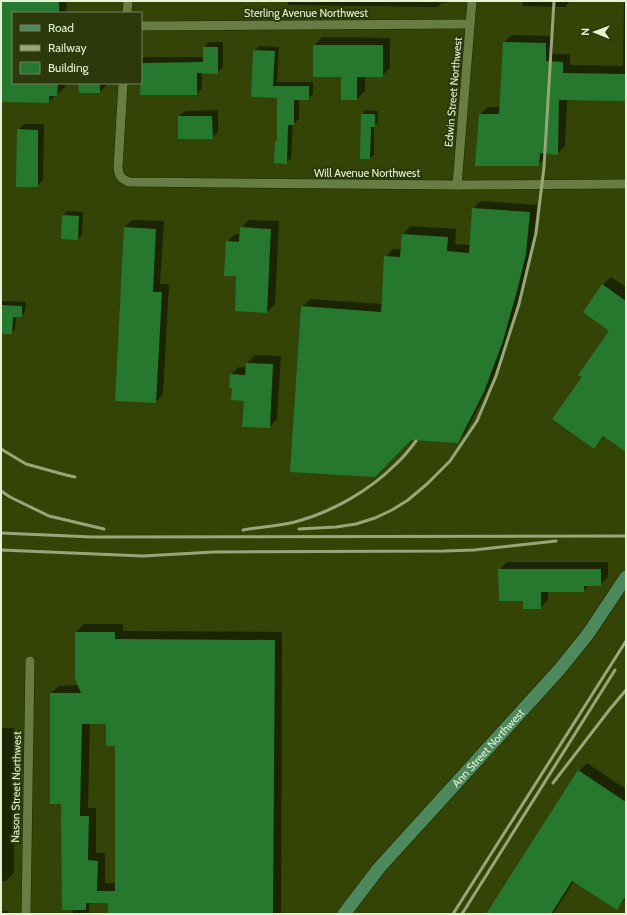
<svg xmlns="http://www.w3.org/2000/svg" width="627" height="915" font-family="Cabin,sans-serif">
<style>
.shadow{fill:#0007;fill-rule:evenodd}
.building{fill:#26782f;fill-rule:evenodd}
.lines{fill:none;stroke-linecap:round;stroke-linejoin:round}
.street-casing{stroke:#1c2900;stroke-width:10}
.secondary-casing{stroke:#1c2900;stroke-width:14}
.street{stroke:#687d43;stroke-width:9}
.secondary{stroke:#4e895d;stroke-width:13}
.rail{stroke:#98a77a;stroke-width:3}
.labels{text-anchor:middle;stroke-width:4;stroke-linejoin:round;paint-order:stroke}
.street-label{font-size:11px;fill:#e5f2d3;stroke:#2b390c}
</style>
<rect width="100%" height="100%" fill="#334406"/>
<g class="shadow">
<path d="M1,1H67L66,13H13V83H65V87L48,102L1,101Z"/>
<path d="M288,1H448L446,3H442L437,7L288,5Z"/>
<path d="M523,1H570L565,7L522,6Z"/>
<path d="M624,1H626V100L567,99L565,146L557,154L547,153L546,157L538,165L480,115L488,107H501L504,42L512,35L553,36V54H570V65L623,66Z"/>
<path d="M322,37L390,38V68L382,76H365V91L357,99L342,76L314,45Z"/>
<path d="M209,42H223V67L217,73L202,72V88L196,94L138,84L141,83V60L144,57H204V48Z"/>
<path d="M259,46L279,47L277,82H313V94L308,99H299V119L293,124L291,158L286,163L278,140V97L254,51Z"/>
<path d="M79,83H106V86L100,92Z"/>
<path d="M218,110V132L212,138L179,116L185,111Z"/>
<path d="M366,110L378,111V122L374,126V155L370,158L362,114Z"/>
<path d="M24,124H44L43,180L37,186L18,130Z"/>
<path d="M481,201L537,205L533,245L519,305L511,332L491,383L465,434L457,442L302,307L310,299L382,304L385,257L393,249H402L403,234L411,226L456,229L455,244L471,245L473,209Z"/>
<path d="M67,211L83,212L82,235L78,239L62,238L63,215Z"/>
<path d="M132,220L164,221L160,284H169L163,394L156,402L124,228Z"/>
<path d="M249,220L279,221L275,304L267,312L238,275L227,242L235,234H241V228Z"/>
<path d="M611,277L626,287V451L605,436L594,448L583,377L611,331L584,312L603,285Z"/>
<path d="M1,301L26,302L25,312L21,316H16L15,329L11,333H1Z"/>
<path d="M255,355L281,356L277,419L269,427L233,387L231,375L239,367H247V363Z"/>
<path d="M507,562H608V577L600,585H589L583,591H548V600L540,608L524,600L499,570Z"/>
<path d="M84,624H123V631L282,632L281,914H109V902H92L89,905V914H73L51,693L59,686L79,685L76,632ZM90,723H107L116,745V883H105V853H96V808H88Z"/>
<path d="M1,728H14V873L6,881H1Z"/>
<path d="M587,763L626,789V899L616,909L574,881L553,914H487L579,771Z"/>
<rect x="1" y="911" width="7" height="3"/>
</g>
<g class="building">
<path d="M1,1H59V13H13V83H58L57,96H49V103L1,102Z"/>
<path d="M503,42L546,43V61L563,62V73L626,74V101L559,100L558,155L540,153L539,166H475L479,114H499Z"/>
<path d="M313,45H383V77H357V100H341V77H313Z"/>
<path d="M203,47H218V74L197,73V95H140L141,63L203,62Z"/>
<path d="M253,50L275,51L273,86H309V100H294V125H288L287,164L274,163L275,141H277V98L251,97Z"/>
<path d="M78,83H100V93H79Z"/>
<path d="M361,114H375V127H371L370,159H360Z"/>
<path d="M178,116H212L213,139H178Z"/>
<path d="M17,129L38,130V187H16Z"/>
<path d="M472,208L530,212L526,254L518,287L503,341L484,392L458,443L411,440L375,477L290,472L301,306L381,312L384,256L400,257L402,234L448,237L447,251L469,253Z"/>
<path d="M62,215L79,216L78,240L61,239Z"/>
<path d="M124,227L156,229L153,292H162L156,403L115,401Z"/>
<path d="M240,227L271,229L267,313L235,311L236,276H224L226,241L239,242Z"/>
<path d="M602,284L626,301V452L603,436L594,449L552,419L582,377L578,375L609,331L583,312Z"/>
<path d="M1,305L22,306V317H13L12,334H1Z"/>
<path d="M246,363L273,364L270,428L242,427L244,401L231,400L232,388H229L230,374L245,375Z"/>
<path d="M498,569H601V586H584V592H541V609H523V601H499Z"/>
<path d="M75,632H115V639L275,640L273,914H108V903H86V910H62L61,804H50V693H81L75,679ZM82,724H106V746H115V891H97L98,861L88,860L89,816H80Z"/>
<path d="M578,770L626,802V896L617,910L572,881L551,914H486Z"/>
</g>
<g class="lines">
<defs>
<g id="street">
<path d="M127,13L128,1"/>
<path d="M141,26L470,24"/>
<path d="M123,83L118,168C119,176 121,179 129,182L457,185L626,184"/>
<path d="M457,185L472,1"/>
<path d="M26,914L30,661"/>
</g>
<g id="secondary">
<path id="s1" d="M344,914L379,868L559,670L588,634L626,577"/>
</g>
</defs>
<use href="#street" class="street-casing"/>
<use href="#secondary" class="secondary-casing"/>
<use href="#street" class="street"/>
<use href="#secondary" class="secondary"/>
<g class="rail">
<path d="M1,449L26,464L66,475L75,477"/>
<path d="M1,491L10,497L49,516L104,529"/>
<path d="M299,529L336,527L356,524L375,518L392,510L408,500L427,484L450,461L477,421L496,376L519,304L536,233L544,167L554,1"/>
<path d="M243,530C260,527 278,526 295,522C332,512 369,491 396,464C404,457 410,449 416,441"/>
<path d="M1,533L92,537L626,536"/>
<path d="M1,550L143,556L214,552L444,551L474,550L556,541"/>
<path d="M553,783L610,709L626,690"/>
<path d="M453,914L626,641"/>
<path d="M462,914L615,670"/>
</g>
</g>
<g class="labels">
<g class="street-label">
<text x="306" y="17">Sterling Avenue Northwest</text>
<text transform="translate(453 92) rotate(-85)" y="4">Edwin Street Northwest</text>
<text x="367" y="177">Will Avenue Northwest</text>
<text dy="4" stroke="none"><textPath href="#s1" startOffset="220">Ann Street Northwest</textPath></text>
<text transform="translate(16 787) rotate(-89)" y="4">Nason Street Northwest</text>
</g>
</g>
<rect width="627" height="915" fill="none" stroke="#e5f2d3" stroke-width="4"/>
<rect x="12" y="12" width="130" height="72" fill="#2b390c" stroke="#75835c"/>
<rect x="20" y="25" width="20" height="6" fill="#4e895d" stroke="#75835c"/>
<text x="48" y="32" font-size="12" fill="#e5f2d3">Road</text>
<rect x="20" y="45" width="20" height="6" fill="#98a77a" stroke="#75835c"/>
<text x="48" y="52" font-size="12" fill="#e5f2d3">Railway</text>
<rect x="20" y="62" width="20" height="12" fill="#26782f" stroke="#75835c"/>
<text x="48" y="72" font-size="12" fill="#e5f2d3">Building</text>
<g transform="translate(595 32) rotate(271)" stroke="#2b390c" stroke-width="3" paint-order="stroke">
<path d="M0-3L7 15L0 10L-7 15Z" fill="#e5f2d3"/>
<text y="-6" font-size="11" font-weight="bold" text-anchor="middle" fill="#e5f2d3">N</text>
</g>
</svg>
